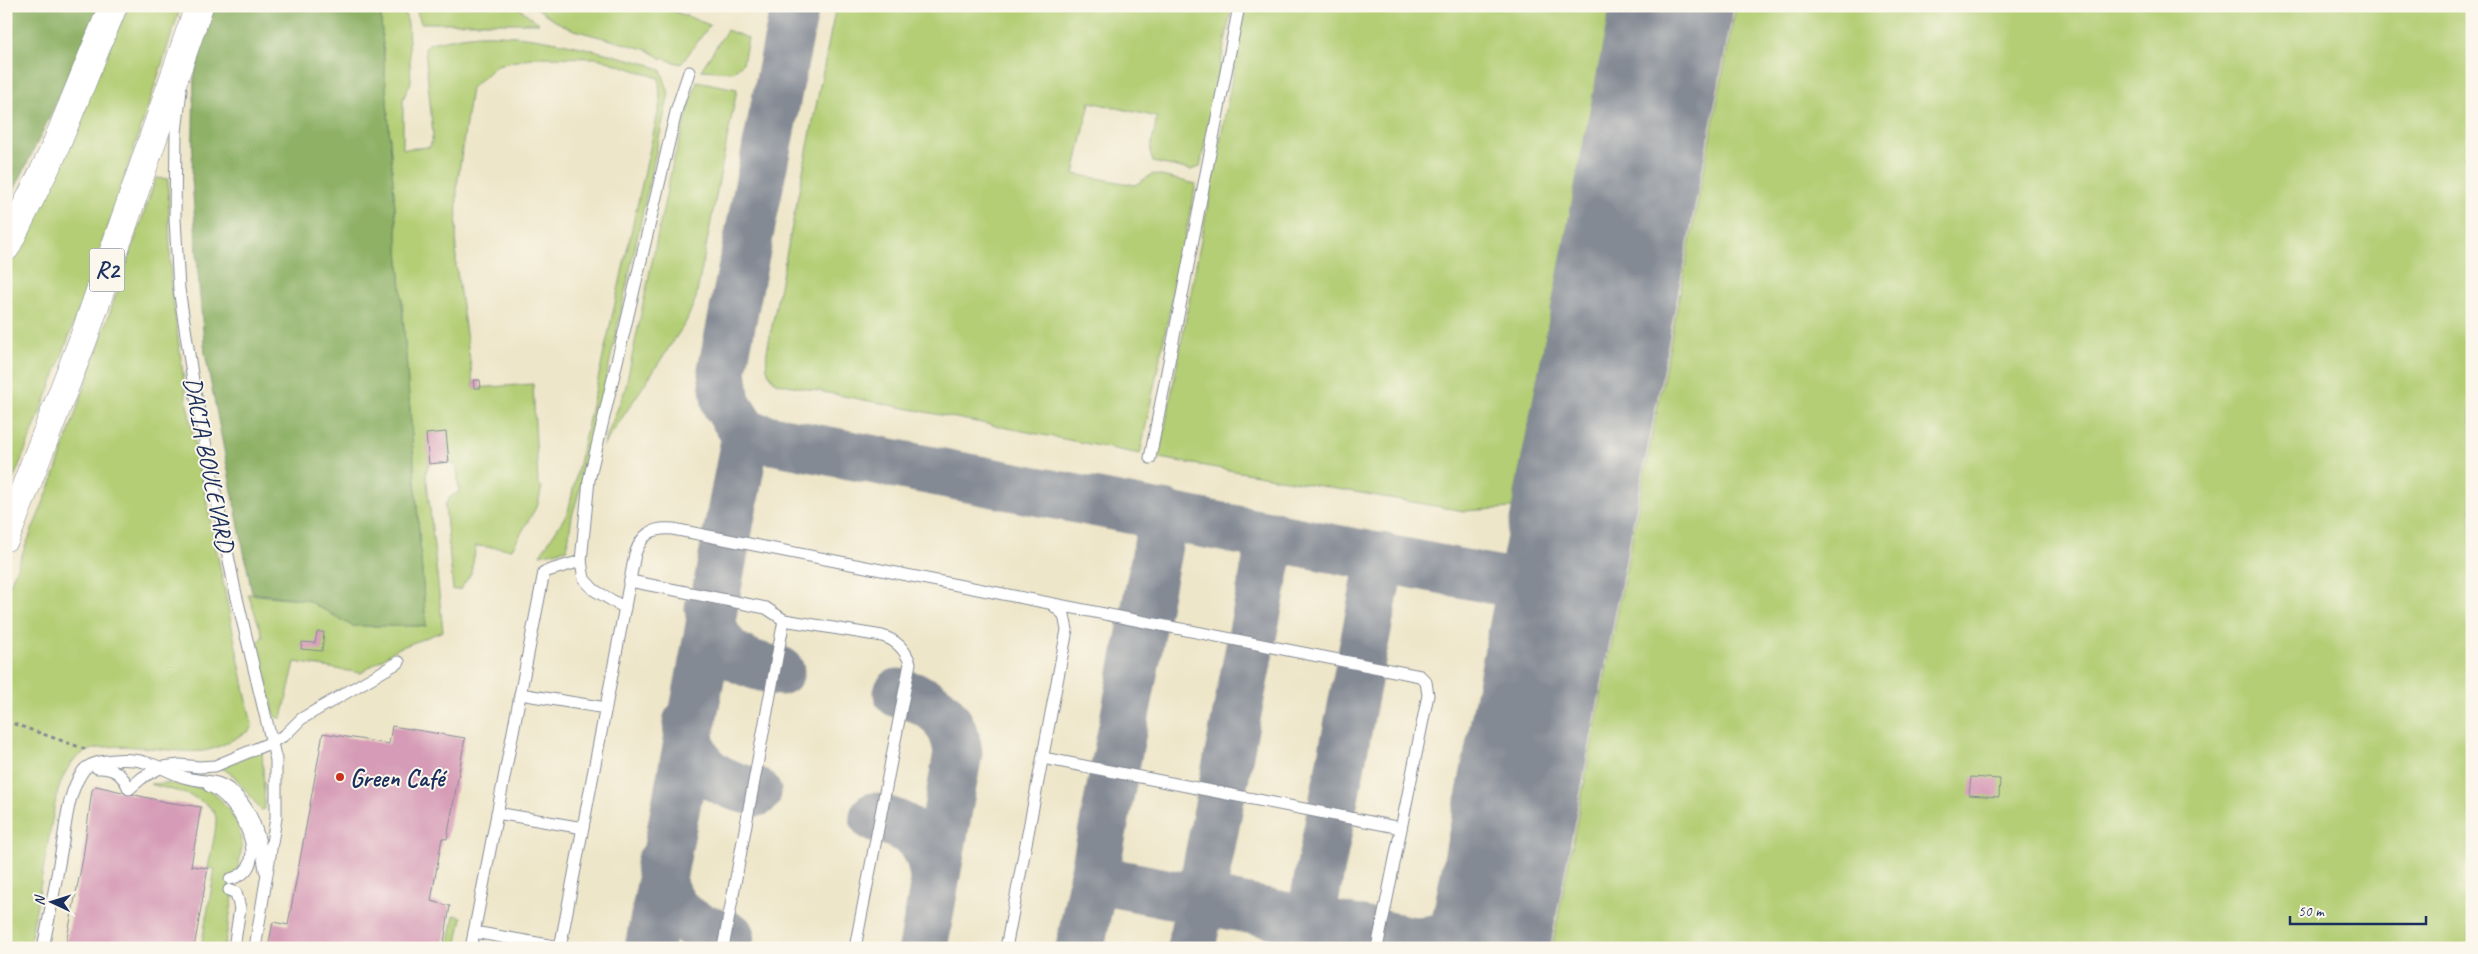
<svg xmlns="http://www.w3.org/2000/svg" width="2478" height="954" font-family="Caveat,sans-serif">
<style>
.green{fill:#b3ce74;stroke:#677e69}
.forest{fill:#8eb166;stroke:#547062}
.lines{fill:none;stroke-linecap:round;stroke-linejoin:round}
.taxiway{stroke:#848a94;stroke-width:49}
.runway{stroke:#848a94;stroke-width:122}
.building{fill:#d69bb6}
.service-casing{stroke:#848a94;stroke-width:13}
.primary-casing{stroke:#848a94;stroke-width:29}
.path{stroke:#848a94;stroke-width:3;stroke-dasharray:4 4;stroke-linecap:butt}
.service{stroke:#fff;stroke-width:11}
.primary{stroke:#fff;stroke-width:28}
.poi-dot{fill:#c8321e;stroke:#fbf7ec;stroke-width:2}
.labels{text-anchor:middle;stroke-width:4;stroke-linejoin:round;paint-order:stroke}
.shield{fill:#fbf7ec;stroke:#5e6b89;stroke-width:1}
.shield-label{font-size:24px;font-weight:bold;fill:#1b2f5e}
.street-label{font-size:25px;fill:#1b2f5e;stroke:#fbf7ec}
.poi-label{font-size:25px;font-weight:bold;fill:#1b2f5e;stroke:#fbf7ec;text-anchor:start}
</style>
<rect width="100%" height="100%" fill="#fbf7ec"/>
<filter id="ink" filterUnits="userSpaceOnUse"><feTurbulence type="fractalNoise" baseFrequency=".02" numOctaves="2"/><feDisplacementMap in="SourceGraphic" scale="10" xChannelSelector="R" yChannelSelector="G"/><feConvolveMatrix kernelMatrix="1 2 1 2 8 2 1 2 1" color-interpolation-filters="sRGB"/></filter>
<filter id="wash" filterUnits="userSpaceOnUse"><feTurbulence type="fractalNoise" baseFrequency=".0096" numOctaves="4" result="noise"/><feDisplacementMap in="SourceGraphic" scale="20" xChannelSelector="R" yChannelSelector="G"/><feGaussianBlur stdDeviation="1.12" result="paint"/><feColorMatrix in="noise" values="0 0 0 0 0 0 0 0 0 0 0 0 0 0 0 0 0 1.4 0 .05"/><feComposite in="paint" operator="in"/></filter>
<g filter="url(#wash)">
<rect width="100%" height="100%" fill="#eee6c9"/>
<g class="green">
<path d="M129,6H181C127,169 74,338 6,496V270Z"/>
<path d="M380,6H403L408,24L411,82L403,99V149L430,147L433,135L425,49L430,43C446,40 463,36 479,35C538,33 592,50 648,64L661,70L669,93L588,461L572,516L567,549L540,555L568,512L660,104L659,78L597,58L536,57L497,65L471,88L457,186L456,265L474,388L533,384L538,483L542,487L538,504L512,549L476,546L471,573L461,589L453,590L445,505L450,497L459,492L457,467L449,462L446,433L427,434L429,464L426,472L443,631L397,649L361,673L295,662L282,718L275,717L257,643L263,636L248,594L307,600L352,626H426Z"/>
<path d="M415,6H516L539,23H421Z"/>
<path d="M534,6H660L710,25L681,64L661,58L648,50L574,30L555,21Z"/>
<path d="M836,6H1232L1200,167L1191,170L1153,162L1150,152L1157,117L1090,102L1074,174L1135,185L1153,174L1196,184L1140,454L777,383C765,374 766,364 767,351Z"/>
<path d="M1246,6H1611L1512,508L1464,511L1159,458Z"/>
<path d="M1736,6H2472L2470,948H1552Z"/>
<path d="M727,30L748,38L743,63L733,72L701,70Z"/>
<path d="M697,81L737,89L696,298L686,322L602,448L625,390L673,162Z"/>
<path d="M156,178L168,179L171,285L187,404L252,726L249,731C235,738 219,749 203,751C169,755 100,733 74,760C64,771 60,784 56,798L29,948H6V594L53,479Z"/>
<path d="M262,749L265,809L261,810L234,776L216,764Z"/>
<path d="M166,783L210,789L228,808L239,827L242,846L224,948H201L215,869L208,868C210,855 217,830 216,818C213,797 167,789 150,784Z"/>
<path d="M454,915L462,917L456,948H448Z"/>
</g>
<g class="forest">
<path d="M6,6H99L52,112L6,207Z"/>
<path d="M214,6H380L426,626H352L307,600L252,593L205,353L199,286L192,178L194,78L202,43Z"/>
</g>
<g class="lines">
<g class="taxiway">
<path d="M746,435L726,404L722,370L795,6"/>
<path d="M709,608C713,652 740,664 780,671"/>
<path d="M898,693C932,699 954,718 958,753L923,948"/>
<path d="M687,723C690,769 715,783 757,792"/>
<path d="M874,817C915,827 934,843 934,887"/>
<path d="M660,864C663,910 688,928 730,936"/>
<path d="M1093,879L1414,941C1457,940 1476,924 1500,890"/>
<path d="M649,948L746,435L1558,592"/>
<path d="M1080,948L1164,514"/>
<path d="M1191,948L1272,535"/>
<path d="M1305,948L1381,557"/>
</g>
<path class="runway" d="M1488,948L1672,6"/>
</g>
<g id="blocks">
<g class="building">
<path d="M473,380H480L481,388H474Z"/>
<path d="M446,432L449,462L429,464L426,434Z"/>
<path d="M317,632H324L322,651L301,649L302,642L315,643Z"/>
<path d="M392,726L465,738L447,839L442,838L431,901L450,906L443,948H268L273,922L288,925L323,733L389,744Z"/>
<path d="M1971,777L2000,779L1999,797L1969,795Z"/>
<path d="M96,786L166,802L201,807L191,866L208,868L194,948H65L83,858L92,790Z"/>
</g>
</g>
</g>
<g filter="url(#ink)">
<use href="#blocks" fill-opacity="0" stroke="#848a94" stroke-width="1"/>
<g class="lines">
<defs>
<g id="service">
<path d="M181,90L176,132L175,219L179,289L194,387L235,590L276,760V818L255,948"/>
<path d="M1150,458L1239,6"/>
<path d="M630,581L766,608L784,620L882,636C896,640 905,649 910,663L855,948"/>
<path d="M625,608L594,590L584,579L581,561L589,480L677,108L689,72"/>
<path d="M520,694L606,708"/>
<path d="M1043,758L1401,828"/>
<path d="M97,768C113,767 123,774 129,789L143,777L162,767L180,765L199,767L215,766L272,742L285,735L301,719L399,662"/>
<path d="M209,786C238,797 277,868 230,879"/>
<path d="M497,813L583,828"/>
<path d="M229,890L236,893L240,908L234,948"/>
<path d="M474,932L560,947"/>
<path d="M43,948C50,914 56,881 62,847C66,823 68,792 83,771C92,758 130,758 144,762C159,765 172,774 187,778C207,783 218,778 235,794C256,814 261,844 265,870"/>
<path d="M471,948L544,572L581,561"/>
<path d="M560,948L635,554C642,534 652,527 673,529L1420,676L1426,682L1428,695L1377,948"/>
<path d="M723,948L784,620"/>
<path d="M1006,948L1067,630L1064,615L1052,604"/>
</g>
<g id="primary">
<path d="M6,247L52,155L113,6"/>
<path d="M6,537L83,340L199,6"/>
</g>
</defs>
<use href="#service" class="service-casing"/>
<use href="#primary" class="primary-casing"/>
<path class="path" d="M6,721L88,750"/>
<use href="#service" class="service"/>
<use href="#primary" class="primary"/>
</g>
</g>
<circle class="poi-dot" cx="340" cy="777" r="5"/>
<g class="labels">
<rect class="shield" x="89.5" y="248.5" width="35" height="43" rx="4"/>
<g class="shield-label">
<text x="107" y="278">R2</text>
</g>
<g class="street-label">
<text transform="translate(210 464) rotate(79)" y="9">DACIA BOULEVARD</text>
</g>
<g class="poi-label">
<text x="350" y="786">Green Café</text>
</g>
</g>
<rect width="2478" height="954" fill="none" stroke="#fbf7ec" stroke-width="25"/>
<g transform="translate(52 902) rotate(274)" stroke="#fbf7ec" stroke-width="4" paint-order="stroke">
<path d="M0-4L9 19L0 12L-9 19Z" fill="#1b2f5e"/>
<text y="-8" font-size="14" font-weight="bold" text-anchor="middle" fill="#1b2f5e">N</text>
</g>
<path d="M2290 916v8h136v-8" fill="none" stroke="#1b2f5e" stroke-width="2.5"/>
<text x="2298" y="916" font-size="15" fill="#1b2f5e" stroke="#fbf7ec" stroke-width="4" paint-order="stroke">50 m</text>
</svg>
